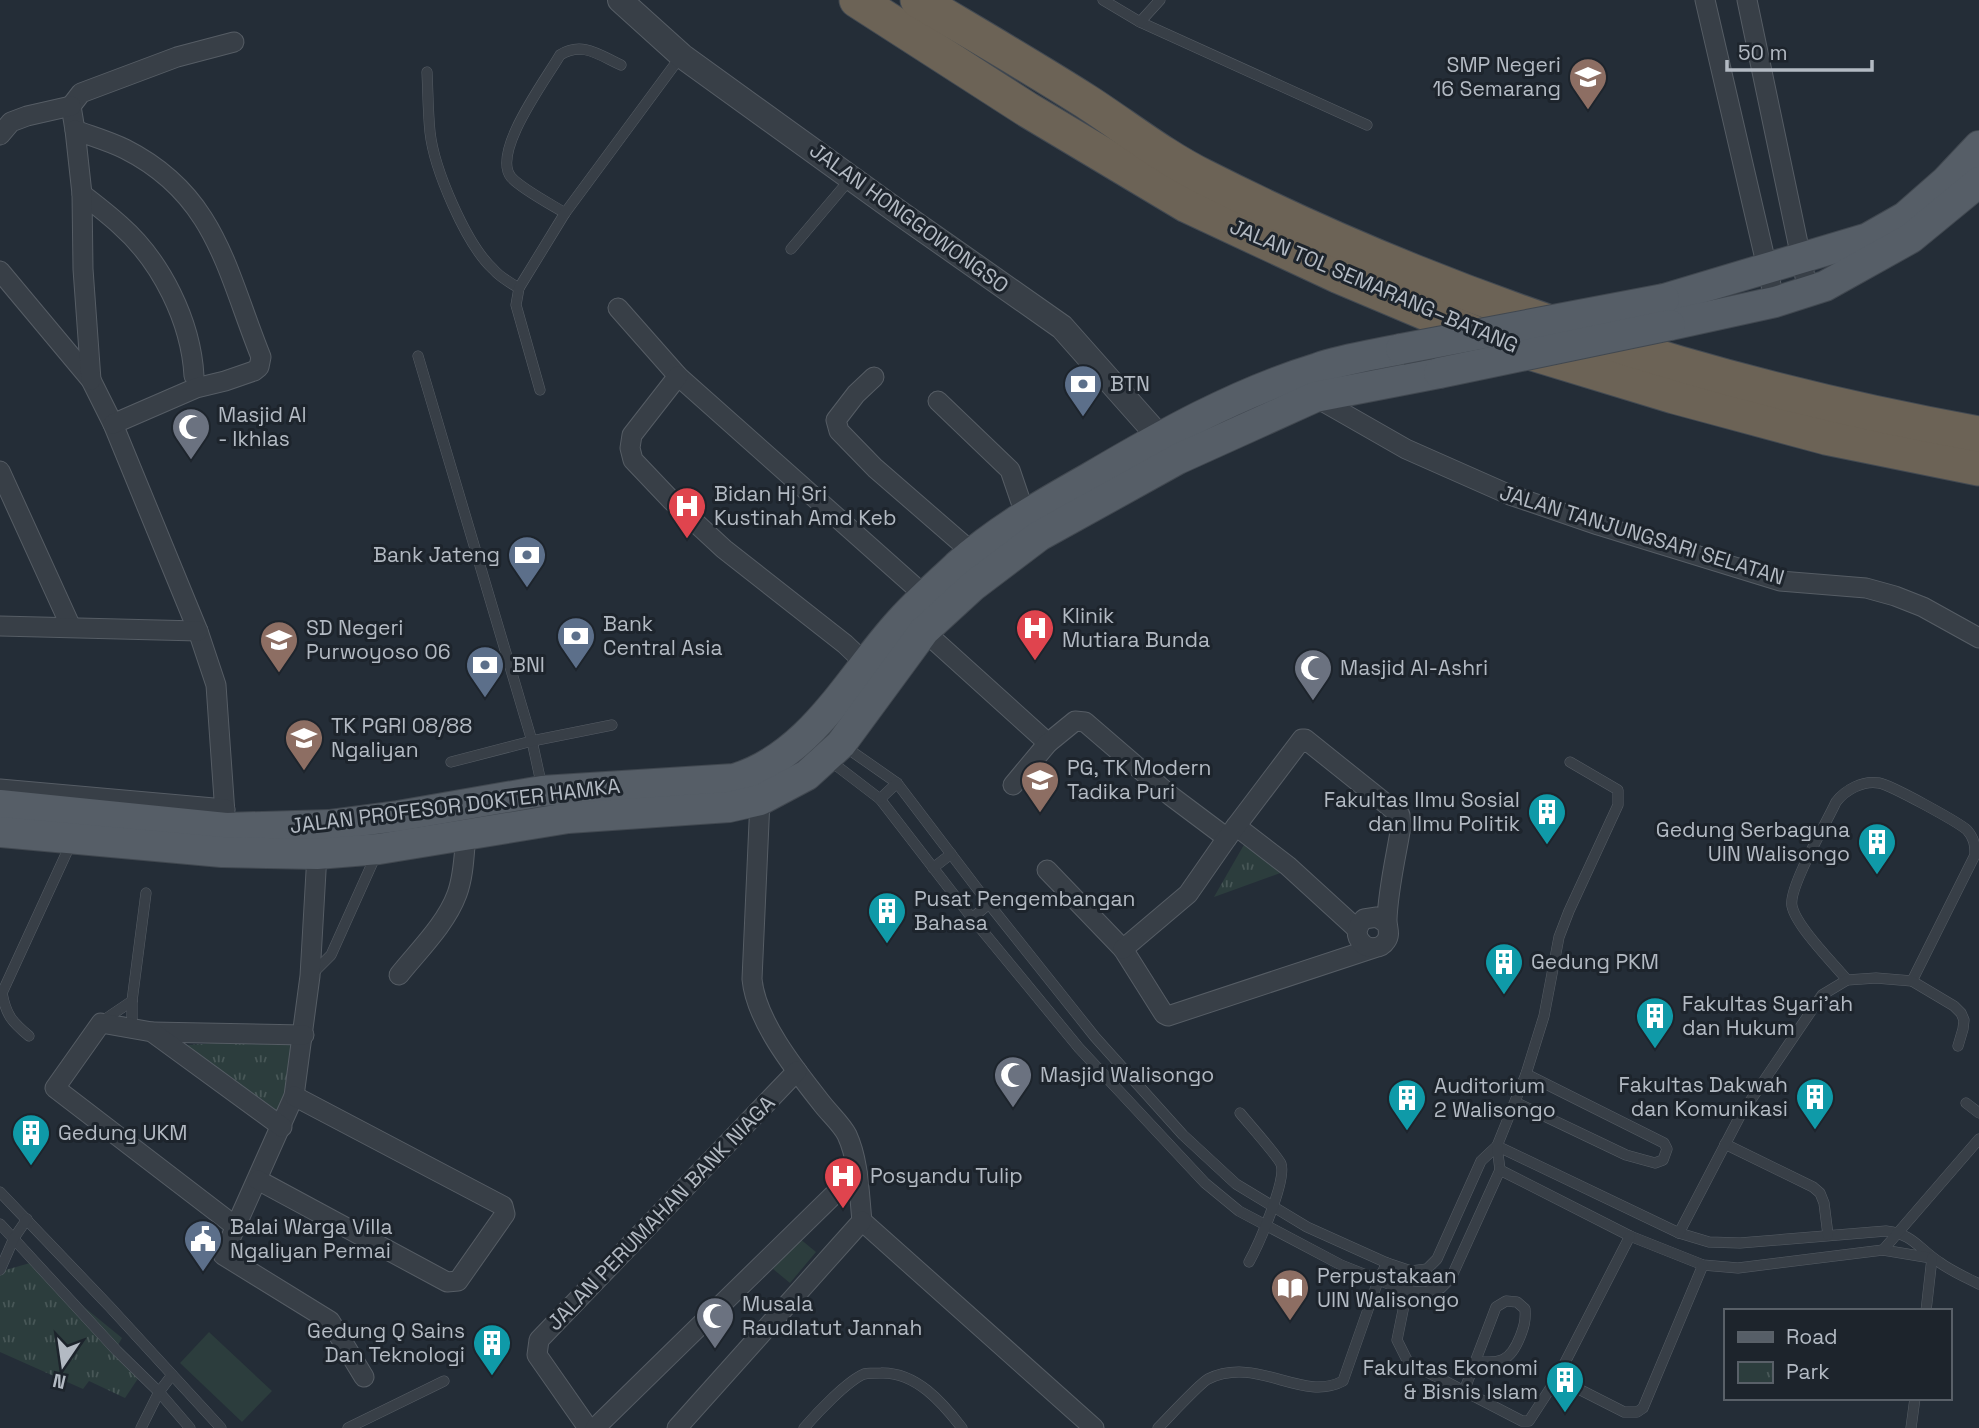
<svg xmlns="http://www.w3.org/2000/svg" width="1979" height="1428" font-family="'Space Grotesk',sans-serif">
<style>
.grass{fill:#2c3d3d}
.park{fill:url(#park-tufts)}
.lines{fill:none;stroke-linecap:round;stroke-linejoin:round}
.service-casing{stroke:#565d65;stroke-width:11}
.minor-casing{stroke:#565d65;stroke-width:21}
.tertiary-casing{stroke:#565d65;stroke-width:26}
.primary-casing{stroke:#414850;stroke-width:32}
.motorway-casing{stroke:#434a52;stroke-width:37}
.service{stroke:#383f47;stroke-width:10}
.minor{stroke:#383f47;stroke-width:19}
.tertiary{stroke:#383f47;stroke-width:24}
.primary{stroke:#565e67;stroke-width:30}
.motorway{stroke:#6c6356;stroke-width:35}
.primary-bridge-casing{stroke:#414850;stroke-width:32;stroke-linecap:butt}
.primary-bridge{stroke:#565e67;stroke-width:30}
.labels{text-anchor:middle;stroke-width:6;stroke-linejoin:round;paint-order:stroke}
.poi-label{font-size:21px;fill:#b3bac3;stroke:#1d242c;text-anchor:start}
.street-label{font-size:21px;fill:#b3bac3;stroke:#1d242c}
</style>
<defs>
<pattern id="park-tufts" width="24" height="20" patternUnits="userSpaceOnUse" patternTransform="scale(1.75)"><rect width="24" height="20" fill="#2c3d3d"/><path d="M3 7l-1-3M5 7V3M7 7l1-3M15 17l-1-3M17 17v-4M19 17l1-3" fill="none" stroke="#485757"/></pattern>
</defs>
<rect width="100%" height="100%" fill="#242d37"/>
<g class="grass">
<path d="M799,1238L816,1252L790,1283L773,1269Z"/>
<path d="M209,1332L272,1391L242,1422L180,1363Z"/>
</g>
<g class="park">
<path d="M1245,843L1286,871L1214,897Z"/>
<path d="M297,1038L288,1095L276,1122L187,1045Z"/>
<path d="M30,1263L122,1338L114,1352L141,1374L125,1398L89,1381L83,1389L0,1352V1275L2,1271Z"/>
</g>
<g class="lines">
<defs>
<g id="service">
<path d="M1103,0L1140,22L1367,125"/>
<path d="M1140,22L1160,0"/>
<path d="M427,72C428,92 428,113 430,132C434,169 466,244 493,269C500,277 510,283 519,288"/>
<path d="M565,213C552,205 520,188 511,177C491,152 547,78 560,55C582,41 599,55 621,65"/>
<path d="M791,249L851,178"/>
<path d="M418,356L532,741L542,787"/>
<path d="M540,390L516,305L519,288L565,213L681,56"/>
<path d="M844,746L897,783L989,904L1095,1037L1183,1135L1236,1184L1307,1227L1387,1263L1411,1271L1427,1269L1437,1259L1481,1161L1497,1146L1679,1233L1709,1242L1740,1243L1886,1231C1913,1234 1918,1248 1939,1262C1951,1271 1965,1277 1979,1284"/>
<path d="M829,760L880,799L972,918L1079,1048L1205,1183L1239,1211L1341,1265L1406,1291L1424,1292L1441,1288L1451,1278L1500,1170L1497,1146L1526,1074L1544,1016L1559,937L1569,911L1618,805V790L1570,762"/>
<path d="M451,762L532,741L612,725"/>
<path d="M880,799L897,783"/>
<path d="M933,868L951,854"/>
<path d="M972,918L989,904"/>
<path d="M310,976L331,955L376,855"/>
<path d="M1847,980C1833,963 1796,926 1792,906C1788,888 1827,822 1836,802C1845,790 1863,780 1879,783C1891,785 1958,822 1967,830C1974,838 1975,844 1975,855L1912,981"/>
<path d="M101,1022L132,1001L146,893"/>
<path d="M132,1027V1001"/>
<path d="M29,1036C12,1022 6,1015 2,993L72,841"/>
<path d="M1515,1102L1626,1155L1655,1163L1663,1160L1667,1149L1664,1143L1526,1074"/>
<path d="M1966,1103L1979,1113"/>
<path d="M1240,1113C1248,1123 1277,1155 1281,1164C1287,1180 1258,1246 1249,1262"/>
<path d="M1725,1144L1813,1187L1820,1193L1824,1203L1828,1235"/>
<path d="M1500,1170L1630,1236L1703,1265L1738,1268L1883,1250L1931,1258"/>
<path d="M0,1192L109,1306L221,1428"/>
<path d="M0,1224L117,1351L159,1392L190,1428"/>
<path d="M1679,1233L1740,1116L1822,995L1847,980L1876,978L1912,981L1954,1006L1961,1013L1964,1020L1963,1029L1958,1046"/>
<path d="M1883,1250L1979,1139"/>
<path d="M0,1270L14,1238L27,1219"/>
<path d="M1411,1271L1397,1340L1408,1362L1522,1421H1529L1557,1378L1630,1236"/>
<path d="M1926,1311L1932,1258"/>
<path d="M1557,1378L1624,1412H1637L1643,1408L1703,1265"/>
<path d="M1464,1391L1496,1307L1506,1301L1517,1302L1525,1309C1526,1320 1524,1327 1520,1337C1510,1362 1500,1364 1475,1361"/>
<path d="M141,1428L159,1392L172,1375"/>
<path d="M348,1428L444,1381"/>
<path d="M804,1428C816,1414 847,1381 864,1374C869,1373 876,1373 881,1373C916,1372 942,1402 962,1428"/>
<path d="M1158,1428C1168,1418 1199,1384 1208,1379C1258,1355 1302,1403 1343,1381L1378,1281L1387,1263"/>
<path d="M1911,1428L1915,1398"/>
</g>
<g id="minor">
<path d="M1705,0L1775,302"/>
<path d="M1747,0L1808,291"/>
<path d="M75,130L71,106L81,93L177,57L234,42"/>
<path d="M0,135L11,122L27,116L71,106"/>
<path d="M82,194C95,204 108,214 120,225C161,261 191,321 194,376"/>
<path d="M0,271L91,380L113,424L198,631L216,685L226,828L224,838"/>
<path d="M618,308L678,376L932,602"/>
<path d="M678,376L632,435L630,448L633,460L671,500L724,549L845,644L866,664"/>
<path d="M874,377L856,394L836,420L839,431L875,468L981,560"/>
<path d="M91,380L83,269L82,194L75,130C91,136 109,141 125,149C216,195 226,270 261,357L259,367L254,371L225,381L196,388L113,424"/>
<path d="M1315,397L1406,449L1510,495L1598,525L1780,581L1866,588L1895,596L1923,607L1979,638"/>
<path d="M938,401L1010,470L1025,514"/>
<path d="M0,471L71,627"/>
<path d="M0,626L198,631"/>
<path d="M924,631L1048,743"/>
<path d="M1013,785L1048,743L1075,721L1085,722L1171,796L1227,838"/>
<path d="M0,789L225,809"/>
<path d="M760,800L752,979C756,1022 797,1072 823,1105C831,1115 842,1125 847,1135C859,1161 859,1193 862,1221L1094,1428"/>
<path d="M1236,826L1288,866L1357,929"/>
<path d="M317,854L310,976L294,1096L223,1255L330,1321L364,1377"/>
<path d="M1047,870L1123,949L1164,1014L1168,1016L1374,948"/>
<path d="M1123,949L1188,894L1227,838L1302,739H1305L1400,815L1401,826C1396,857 1388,889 1387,920C1387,928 1391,934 1386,941C1381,949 1368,950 1362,943C1354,935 1357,926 1364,919L1377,917L1387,924"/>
<path d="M399,975C419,950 446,924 457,894C464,875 464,854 466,834"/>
<path d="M152,1032L304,1035"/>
<path d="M258,1180L447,1282L458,1281L505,1214L503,1206L294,1096"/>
<path d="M235,1226L55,1088L101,1023L152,1032L282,1127"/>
<path d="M588,1428L537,1355L539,1340L797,1071"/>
<path d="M595,1428L857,1172"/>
<path d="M677,1428L862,1221"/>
</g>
<path id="tertiary" d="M620,0L682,56L894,209L1062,327L1171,450"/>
<g id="primary">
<path d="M1664,299L1868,238L1905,217L1946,181L1979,146"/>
<path d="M1670,325L1775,302L1825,286L1911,238L1979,182"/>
<path d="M0,805L226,828L329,825L398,816L542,791L734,779C810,756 847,681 897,625C915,604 937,585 957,566C997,530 1043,504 1089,478C1162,435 1236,393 1318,368C1344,359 1373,355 1401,349"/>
<path d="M0,832L222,852L317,854L379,849L568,818L729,807L760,800L807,775L841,744L924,631L973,586L1039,536L1178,459L1315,397L1439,373"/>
</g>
<g id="motorway">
<path d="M857,0L1028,110L1187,205L1339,276L1493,341L1674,396L1826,437L1979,468"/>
<path d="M918,0C975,34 1032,67 1087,102C1124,126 1165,158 1204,177C1447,300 1711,386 1979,434"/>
</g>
</defs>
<use href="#service" class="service-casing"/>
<use href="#minor" class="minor-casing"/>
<use href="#tertiary" class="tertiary-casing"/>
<use href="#primary" class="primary-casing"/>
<use href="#motorway" class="motorway-casing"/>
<use href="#service" class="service"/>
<use href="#minor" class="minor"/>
<use href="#tertiary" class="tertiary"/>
<use href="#primary" class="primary"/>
<use href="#motorway" class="motorway"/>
<defs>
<g id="primary-bridge">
<path d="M1401,349L1664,299"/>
<path d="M1439,373L1670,325"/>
</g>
</defs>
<use href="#primary-bridge" class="primary-bridge-casing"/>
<use href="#primary-bridge" class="primary-bridge"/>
</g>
<defs>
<symbol id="school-pin" viewBox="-11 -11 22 30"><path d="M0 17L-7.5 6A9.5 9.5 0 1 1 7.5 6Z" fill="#8d6e63" stroke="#1d242c"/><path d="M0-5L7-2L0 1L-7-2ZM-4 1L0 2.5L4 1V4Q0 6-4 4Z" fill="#fff"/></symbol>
<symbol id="bank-pin" viewBox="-11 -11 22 30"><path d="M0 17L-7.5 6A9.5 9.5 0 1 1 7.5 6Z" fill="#5c6f8a" stroke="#1d242c"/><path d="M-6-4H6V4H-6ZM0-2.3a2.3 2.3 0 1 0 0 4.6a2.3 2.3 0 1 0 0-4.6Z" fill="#fff"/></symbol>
<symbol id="mosque-pin" viewBox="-11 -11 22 30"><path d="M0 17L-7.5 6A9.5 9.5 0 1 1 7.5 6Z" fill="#6b7280" stroke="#1d242c"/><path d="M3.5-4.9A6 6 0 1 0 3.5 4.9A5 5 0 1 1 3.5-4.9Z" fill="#fff"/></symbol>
<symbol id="hospital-pin" viewBox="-11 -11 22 30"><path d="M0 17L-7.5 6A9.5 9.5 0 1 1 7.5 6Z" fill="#e0444e" stroke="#1d242c"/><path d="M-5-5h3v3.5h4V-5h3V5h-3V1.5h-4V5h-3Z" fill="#fff"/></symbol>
<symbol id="building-pin" viewBox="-11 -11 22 30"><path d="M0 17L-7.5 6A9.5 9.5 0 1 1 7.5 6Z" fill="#0f9aa8" stroke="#1d242c"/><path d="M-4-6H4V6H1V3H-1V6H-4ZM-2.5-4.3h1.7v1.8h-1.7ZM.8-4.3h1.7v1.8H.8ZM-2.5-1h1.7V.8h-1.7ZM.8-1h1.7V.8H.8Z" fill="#fff"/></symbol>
<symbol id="civic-pin" viewBox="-11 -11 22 30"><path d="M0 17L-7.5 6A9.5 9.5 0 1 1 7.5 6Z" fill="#5c6f8a" stroke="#1d242c"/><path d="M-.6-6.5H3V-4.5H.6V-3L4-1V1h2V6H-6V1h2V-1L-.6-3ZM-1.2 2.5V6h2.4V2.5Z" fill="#fff"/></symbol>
<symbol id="library-pin" viewBox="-11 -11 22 30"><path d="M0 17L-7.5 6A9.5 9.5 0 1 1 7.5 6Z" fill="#8d6e63" stroke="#1d242c"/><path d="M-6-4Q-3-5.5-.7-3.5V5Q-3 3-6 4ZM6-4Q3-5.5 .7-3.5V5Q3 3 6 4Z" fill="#fff"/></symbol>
</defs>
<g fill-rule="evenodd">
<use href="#school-pin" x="1566" y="55" width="44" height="60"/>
<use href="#bank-pin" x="1061" y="362" width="44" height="60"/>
<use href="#mosque-pin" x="169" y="405" width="44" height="60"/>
<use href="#hospital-pin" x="665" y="484" width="44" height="60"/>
<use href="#bank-pin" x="505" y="533" width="44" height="60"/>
<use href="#hospital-pin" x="1013" y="606" width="44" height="60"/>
<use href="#bank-pin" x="554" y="614" width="44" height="60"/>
<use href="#school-pin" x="257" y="618" width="44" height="60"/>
<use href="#bank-pin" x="463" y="643" width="44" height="60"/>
<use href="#mosque-pin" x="1291" y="646" width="44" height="60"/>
<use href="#school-pin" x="282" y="716" width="44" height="60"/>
<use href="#school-pin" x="1018" y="758" width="44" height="60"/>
<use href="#building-pin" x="1525" y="790" width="44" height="60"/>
<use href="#building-pin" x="1855" y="820" width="44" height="60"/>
<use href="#building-pin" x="865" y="889" width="44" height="60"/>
<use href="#building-pin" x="1482" y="940" width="44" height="60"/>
<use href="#building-pin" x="1633" y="994" width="44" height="60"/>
<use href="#mosque-pin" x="991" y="1053" width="44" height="60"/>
<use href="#building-pin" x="1793" y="1075" width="44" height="60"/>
<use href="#building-pin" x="1385" y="1076" width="44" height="60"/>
<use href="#building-pin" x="9" y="1111" width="44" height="60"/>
<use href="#hospital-pin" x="821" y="1154" width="44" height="60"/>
<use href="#civic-pin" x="181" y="1217" width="44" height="60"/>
<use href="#library-pin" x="1268" y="1266" width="44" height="60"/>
<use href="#mosque-pin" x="693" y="1294" width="44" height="60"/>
<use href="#building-pin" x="470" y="1321" width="44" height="60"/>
<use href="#building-pin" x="1543" y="1358" width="44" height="60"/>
</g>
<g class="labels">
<g class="poi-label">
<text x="1561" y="72" text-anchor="end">SMP Negeri<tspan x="1561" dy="24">16 Semarang</tspan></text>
<text x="1110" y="391">BTN</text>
<text x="218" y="422">Masjid Al<tspan x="218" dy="24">- Ikhlas</tspan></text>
<text x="714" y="501">Bidan Hj Sri<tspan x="714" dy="24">Kustinah Amd Keb</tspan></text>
<text x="500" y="562" text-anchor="end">Bank Jateng</text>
<text x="1062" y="623">Klinik<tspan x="1062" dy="24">Mutiara Bunda</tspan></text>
<text x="603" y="631">Bank<tspan x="603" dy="24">Central Asia</tspan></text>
<text x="306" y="635">SD Negeri<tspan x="306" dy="24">Purwoyoso 06</tspan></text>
<text x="512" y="672">BNI</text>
<text x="1340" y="675">Masjid Al-Ashri</text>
<text x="331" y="733">TK PGRI 08/88<tspan x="331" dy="24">Ngaliyan</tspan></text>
<text x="1067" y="775">PG, TK Modern<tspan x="1067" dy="24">Tadika Puri</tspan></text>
<text x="1520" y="807" text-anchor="end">Fakultas Ilmu Sosial<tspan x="1520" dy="24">dan Ilmu Politik</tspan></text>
<text x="1850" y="837" text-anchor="end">Gedung Serbaguna<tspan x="1850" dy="24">UIN Walisongo</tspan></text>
<text x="914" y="906">Pusat Pengembangan<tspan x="914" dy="24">Bahasa</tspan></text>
<text x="1531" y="969">Gedung PKM</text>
<text x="1682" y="1011">Fakultas Syari'ah<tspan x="1682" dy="24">dan Hukum</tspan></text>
<text x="1040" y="1082">Masjid Walisongo</text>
<text x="1788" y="1092" text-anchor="end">Fakultas Dakwah<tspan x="1788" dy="24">dan Komunikasi</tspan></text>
<text x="1434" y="1093">Auditorium<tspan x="1434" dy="24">2 Walisongo</tspan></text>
<text x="58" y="1140">Gedung UKM</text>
<text x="870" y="1183">Posyandu Tulip</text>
<text x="230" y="1234">Balai Warga Villa<tspan x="230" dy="24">Ngaliyan Permai</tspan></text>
<text x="1317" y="1283">Perpustakaan<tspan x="1317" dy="24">UIN Walisongo</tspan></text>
<text x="742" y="1311">Musala<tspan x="742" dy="24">Raudlatut Jannah</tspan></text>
<text x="465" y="1338" text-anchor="end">Gedung Q Sains<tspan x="465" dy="24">Dan Teknologi</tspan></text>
<text x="1538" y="1375" text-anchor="end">Fakultas Ekonomi<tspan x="1538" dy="24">&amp; Bisnis Islam</tspan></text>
</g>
<g class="street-label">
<text transform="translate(909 218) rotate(36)" y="7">JALAN HONGGOWONGSO</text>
<text transform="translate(1374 286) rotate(23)" y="7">JALAN TOL SEMARANG–BATANG</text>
<text transform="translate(1642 535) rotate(17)" y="7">JALAN TANJUNGSARI SELATAN</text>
<text transform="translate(455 806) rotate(-7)" y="7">JALAN PROFESOR DOKTER HAMKA</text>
<text transform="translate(661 1213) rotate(-46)" y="7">JALAN PERUMAHAN BANK NIAGA</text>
</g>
</g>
<rect x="1724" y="1309" width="228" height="91" fill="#1d242c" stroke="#596068" stroke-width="2"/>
<rect x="1738" y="1332" width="35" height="10" fill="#565e67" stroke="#596068" stroke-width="2"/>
<text x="1786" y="1344" font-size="21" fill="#b3bac3">Road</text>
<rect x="1738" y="1362" width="35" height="21" fill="url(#park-tufts)" stroke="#596068" stroke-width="2"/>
<text x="1786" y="1379" font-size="21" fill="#b3bac3">Park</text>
<g transform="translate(63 1365) rotate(193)" stroke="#1d242c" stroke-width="5" paint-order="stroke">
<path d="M0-5L12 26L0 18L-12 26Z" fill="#b3bac3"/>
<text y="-10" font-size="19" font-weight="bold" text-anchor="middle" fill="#b3bac3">N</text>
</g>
<path d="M1727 60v10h145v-10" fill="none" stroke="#b3bac3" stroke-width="3.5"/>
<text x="1738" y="60" font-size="21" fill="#b3bac3" stroke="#1d242c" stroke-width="5" paint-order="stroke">50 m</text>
</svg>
